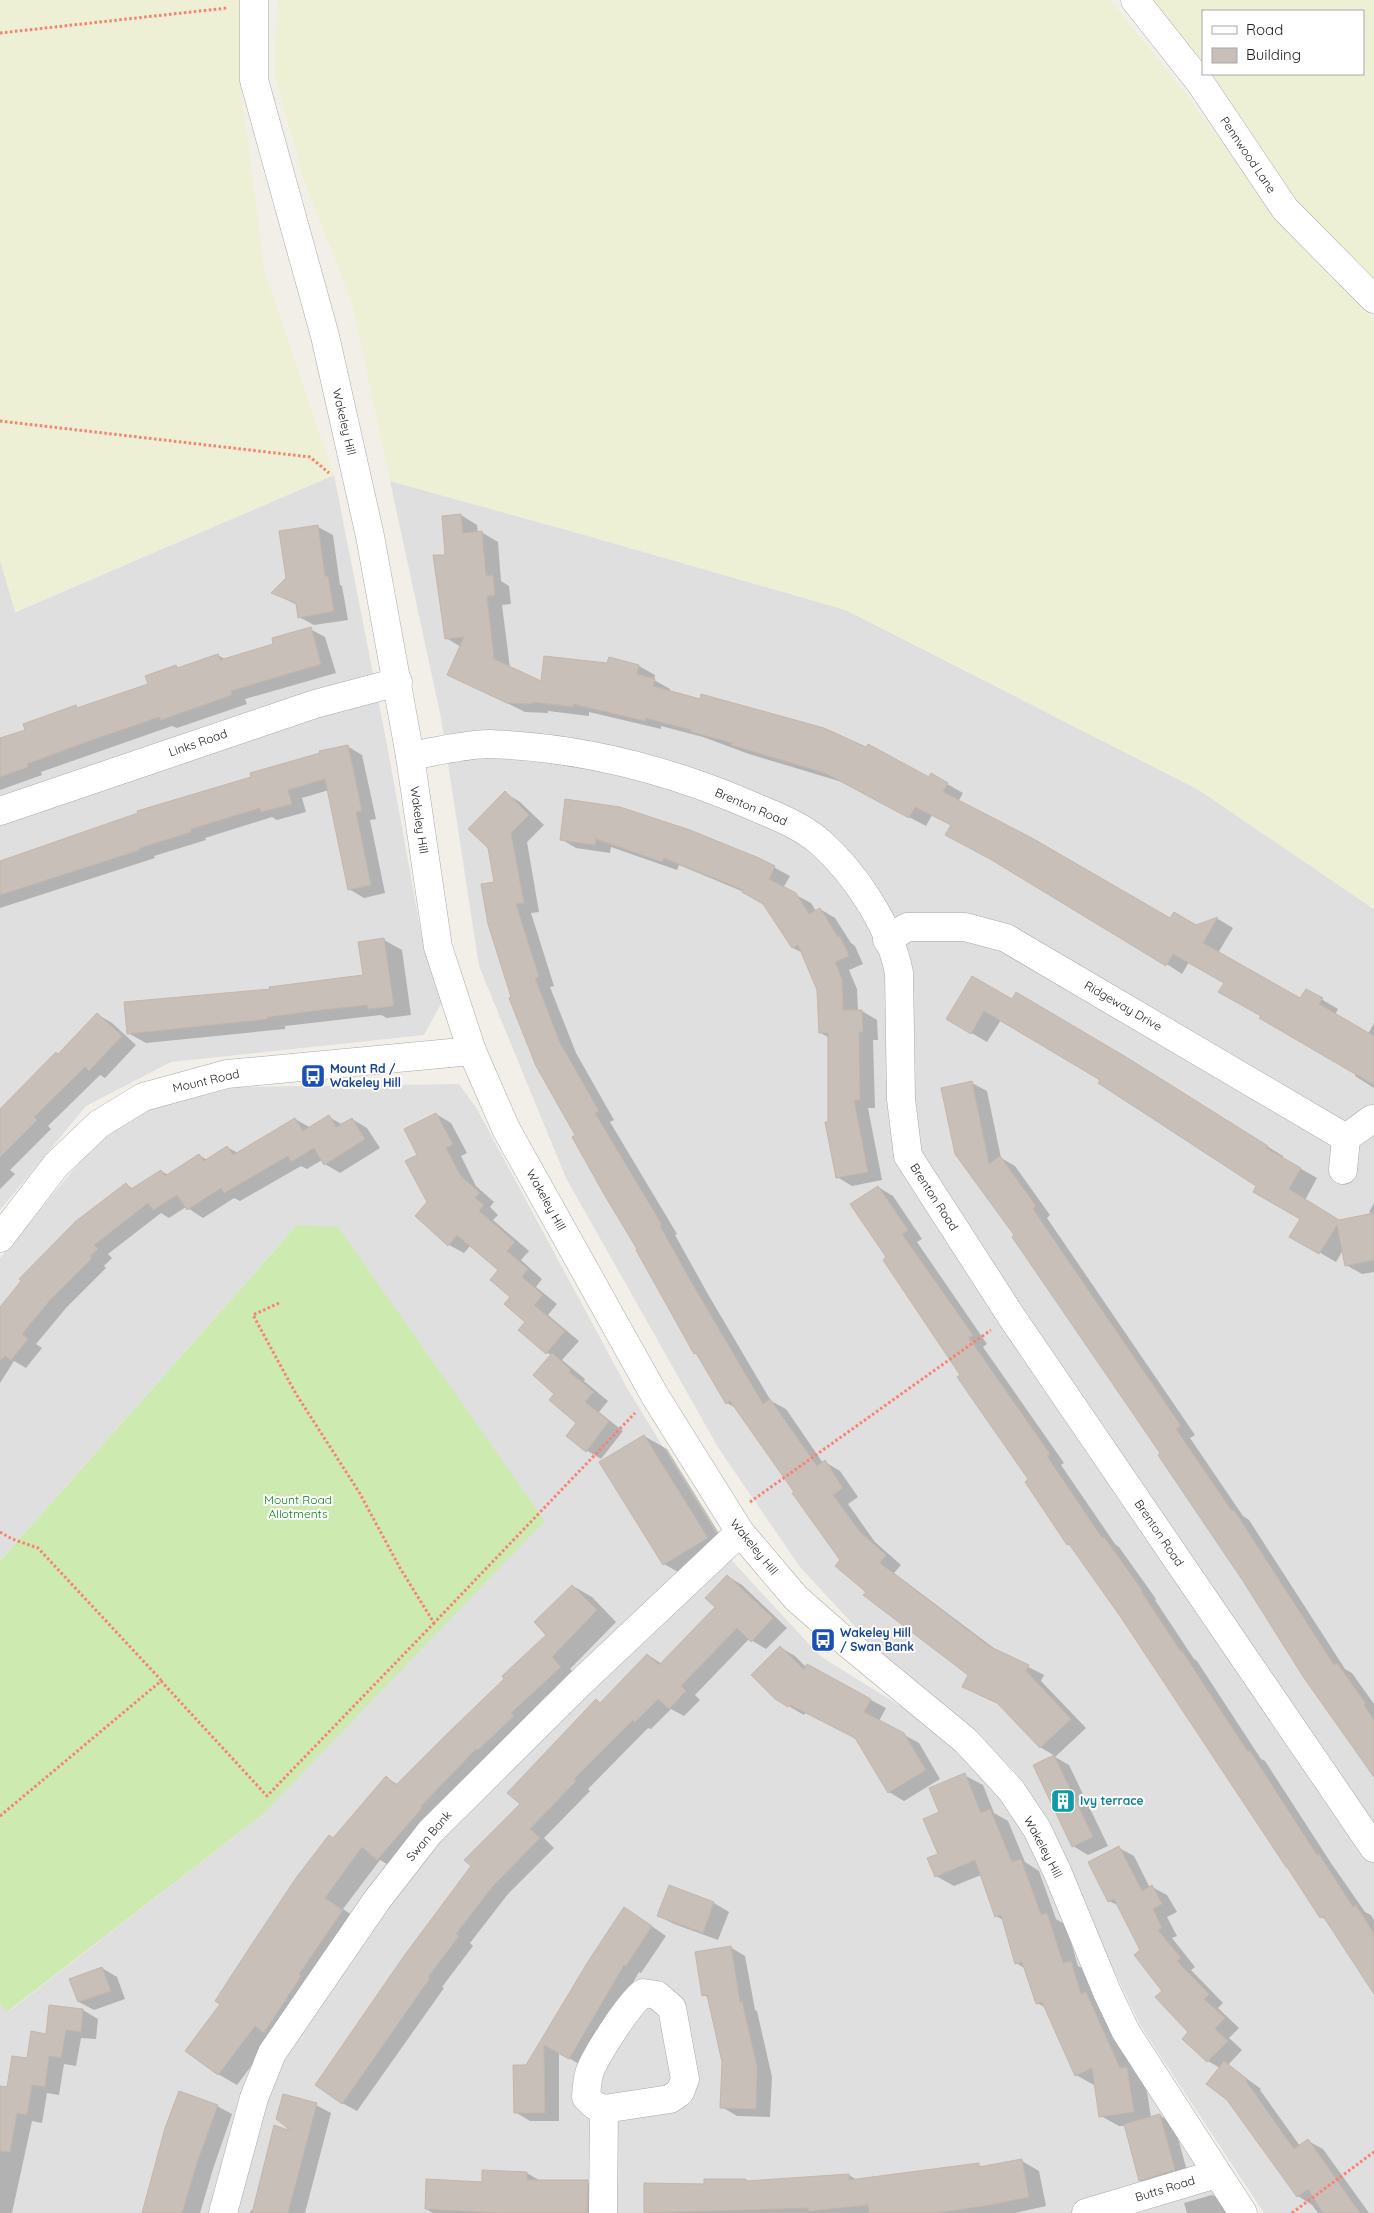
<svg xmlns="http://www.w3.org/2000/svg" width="1374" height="2213" font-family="Quicksand,sans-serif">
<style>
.residential{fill:#e0dfdf}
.farmland{fill:#eef0d5}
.grass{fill:#cdebb0}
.shadow{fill:#0003}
.building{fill:#c7bfb8;stroke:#c4b6ab}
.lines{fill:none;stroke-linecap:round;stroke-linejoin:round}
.minor-casing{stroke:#a9a9a9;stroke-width:29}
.path{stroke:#fa8072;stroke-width:3;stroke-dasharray:2.5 2.5;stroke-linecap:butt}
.minor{stroke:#fff;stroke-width:28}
.labels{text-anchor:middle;stroke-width:4;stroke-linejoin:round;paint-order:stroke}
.street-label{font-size:12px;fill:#222;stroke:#fff}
.transit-label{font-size:12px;font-weight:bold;fill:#164399;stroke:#fff;text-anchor:start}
.park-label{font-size:12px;fill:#0c8416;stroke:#fff}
.culture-label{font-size:12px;font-weight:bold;fill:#0d838f;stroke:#fff;text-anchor:start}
</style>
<rect width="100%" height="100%" fill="#f2efe9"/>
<g class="residential">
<path d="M334,475L388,750L421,933L442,1002L424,1035L171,1062L86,1106L0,1210V560L16,612Z"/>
<path d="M390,481L585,535L846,610L1199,790L1374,909V2213H1264L1140,2025L1065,1867L1017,1774L973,1728L875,1648L800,1567L719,1449L566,1178L479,966L441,718Z"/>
<path d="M459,1084L477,1109L627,1388L735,1564L820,1656L937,1729L978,1770L1027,1834L1226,2213H0V2004L8,2012L262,1815L297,1225L0,1561V1258L89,1151L140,1111L237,1087Z"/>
</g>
<g class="farmland">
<path d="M0,0H243L240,81L265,273L334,475L15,612L0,560Z"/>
<path d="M277,0H1110L1190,99L1287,232L1374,320V909L1199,790L846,610L585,535L390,481L352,303L304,181L274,72Z"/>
<path d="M1150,0H1374V282L1296,199L1208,74H1363V11H1203V67L1175,28Z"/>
</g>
<path class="grass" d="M297,1225L338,1227L545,1521L262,1815L7,2012L0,2004V1561Z"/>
<g class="shadow">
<path d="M461,515L477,525L478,533L481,532L498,542L501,581L509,586L511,604L502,605L510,668L542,683L608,664L610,659L639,666L655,675L654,680L670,689V692L947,784L963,793L958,802L1171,920L1196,926L1218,919L1233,928L1218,953L1301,1000L1306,990L1338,1009L1335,1015L1368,1034L1374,1023V1088L1355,1076L1357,1073L1262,1015L1225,982L1189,962L1182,974L952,825L932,815L926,826L842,782L749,754L703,737L661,726V729L589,712V716L548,711V713L525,712L448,674L461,647L446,638V556Z"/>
<path d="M318,527L333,535L340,585L342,586L348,620L314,625L299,617L297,605L273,593L287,579Z"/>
<path d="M310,629L325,637L336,673L245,699L247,704L177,728L172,726L41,772L42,775L0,790V740L26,730L76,707L80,709L150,684L176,666L180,669L218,655L226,660L275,645Z"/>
<path d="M347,746L362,755L376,819L370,820L385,893L364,898L349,889L329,790L302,798L306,812L277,820L272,817L205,838L206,840L154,856L155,858L0,908V862Z"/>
<path d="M505,793L520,802L544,825L527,842L539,912L531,913L554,986L550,987L576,1053L614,1120L610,1122L677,1234L675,1235L709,1296L771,1401L786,1409L823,1463L825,1462L840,1471L858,1497L848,1504L875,1542L901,1565L894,1573L999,1652L1044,1675L1041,1681L1086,1728L1055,1757L1069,1765L1108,1846L1088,1855L1073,1846L1034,1766L1055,1756L1040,1747L1000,1705L980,1695L970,1674L868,1592L841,1560L736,1408L727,1403L698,1355L695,1353L576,1136L513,998L496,883Z"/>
<path d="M566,801L759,859L790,876L783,888L811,903L816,911L820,909L835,918L851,943L855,946L863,964L849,970L857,989L858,1011H862L877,1020L878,1040H873L875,1108H868L882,1180L852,1186L837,1177L830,1123L829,1038L821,1033L819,990L803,953L793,948L765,904L744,892L679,865L677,870L611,847L610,853L576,848L561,839Z"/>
<path d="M384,940L402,950L411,1015L387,1018L381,1015L285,1026V1029L146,1043L128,1033L271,990L364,976Z"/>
<path d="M1012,1001L1142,1068L1283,1156L1282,1158L1317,1178L1305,1200L1340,1221L1372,1214L1369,1212L1374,1203V1272L1362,1274L1346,1265L1343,1250L1336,1262L1291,1236L1302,1218L1258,1185L1102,1080L1001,1020L987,1042L948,1019Z"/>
<path d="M97,1014L112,1023L136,1045L105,1078L100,1075L48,1126L51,1129L10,1170L15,1174L0,1189V1111L59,1055Z"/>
<path d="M972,1083L987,1091L1001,1158L1015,1166L1050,1215L1047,1218L1195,1435L1190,1438L1243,1516L1249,1520L1345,1669L1352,1673L1374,1704V1775L1016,1236L956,1154Z"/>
<path d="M436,1114L451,1123L467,1153L461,1156L476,1186L494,1202L490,1207L498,1215L493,1220L529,1251L521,1260L542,1279L536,1287L557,1304L548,1315L579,1341L562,1360L585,1379L584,1381L608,1401L599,1412L623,1431L601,1459L586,1450L578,1423L556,1394L552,1355L547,1353L527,1322L512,1297L500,1270L471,1245L464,1253L449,1245L429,1202L419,1156Z"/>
<path d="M329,1117L343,1125L352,1119L367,1128L380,1148L340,1173L325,1164L322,1160L307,1169L301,1166L240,1201L234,1198L203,1218L186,1207L169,1218L161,1213L108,1254L112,1258L104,1266L106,1268L66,1308L36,1344L42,1348L26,1368L14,1361L0,1383V1309L126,1184L133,1189L161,1171L168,1175L199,1155L207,1160L227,1147L238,1153L295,1119L311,1128Z"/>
<path d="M878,1187L893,1196L922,1239L917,1242L987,1344L983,1347L1064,1463L1061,1465L1115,1544L1119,1547L1156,1599L1155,1600L1194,1659L1197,1661L1261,1759L1265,1761L1331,1863L1365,1912L1371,1915L1374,1920V1991L1328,1921L1321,1917L1154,1662L1072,1546L1068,1544L1030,1480L888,1257Z"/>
<path d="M644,1436L667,1449L730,1551L687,1577L664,1564Z"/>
<path d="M727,1576L742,1585L787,1628L766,1649L749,1639L695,1695L700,1700L684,1716L671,1709L651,1729L648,1728L588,1789L590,1791L544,1838L554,1848L508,1894L470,1943L473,1946L442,1987L444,1988L357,2111L342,2103L521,1804L596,1700L601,1703L648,1655L662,1664L717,1607Z"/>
<path d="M573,1586L592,1597L616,1622L570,1669L580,1678L397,1870L380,1860L343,1909L361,1921L237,2085L218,2074L222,2004L333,1839L386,1778L399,1785L506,1679L548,1635Z"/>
<path d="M780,1647L795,1656L806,1667L807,1666L886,1708L879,1721L919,1743L940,1779L904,1801L889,1792L857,1739L806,1712L804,1715L775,1698Z"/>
<path d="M964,1775L983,1785L994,1813L1008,1821L1025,1862L1039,1871L1056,1919L1066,1925L1078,1966L1089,1972L1135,2073L1145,2078L1151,2118L1159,2115L1174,2124L1189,2178L1155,2189L1140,2180L1125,2126H1119L1101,2116L1096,2084L1094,2085L1076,2075L1046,2008L1037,2003L1026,1969L1016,1963L1003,1920L996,1916L981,1875L954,1886L936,1876L939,1855L941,1813Z"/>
<path d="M1119,1848L1134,1856L1150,1888L1152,1887L1167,1895L1177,1912L1167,1917L1177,1936L1172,1938L1195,1967L1191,1970L1223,2003L1218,2008L1239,2028L1229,2038L1242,2050L1228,2065L1261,2089L1260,2090L1300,2146L1308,2141L1323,2149L1369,2213H1318L1312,2205L1298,2196L1220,2068L1208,2061L1184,2038L1190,2032L1163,1991L1119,1906L1109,1901Z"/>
<path d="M714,1903L729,1912L718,1940L674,1924L659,1916Z"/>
<path d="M640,1918L666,1936L641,1973L639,1972L584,2067L559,2052V2121H530L515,2112L526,2066Z"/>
<path d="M730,1947L745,1956L755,2010L757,2011L772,2077L770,2117L737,2116L722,2107L723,2062L709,1998L704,1995Z"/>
<path d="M102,1968L117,1977L125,1999L94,2010L79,2002Z"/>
<path d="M50,2006L83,2010L98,2019L96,2039L81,2038L76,2066L64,2064L59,2095L47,2093L42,2123L32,2121L12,2213H0V2087L8,2088L47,2035Z"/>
<path d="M316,2105L331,2113L305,2213H250L251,2210L254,2211Z"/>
<path d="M217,2106L232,2114L213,2169L200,2213H145Z"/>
<path d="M1022,2161L1039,2171L1046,2206L1015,2213H645L646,2184L705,2185L745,2180L749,2182L849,2175L857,2180L978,2165L984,2168Z"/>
<path d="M527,2173L542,2182H587L602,2190V2213H433L426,2209L483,2183Z"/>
<path d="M1212,2195L1227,2203L1230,2213H1187L1184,2203Z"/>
</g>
<g class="building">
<path d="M461,514L463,533L482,531L486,576L493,575L495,595L487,596L494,659L541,681L544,656L607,663L609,657L639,665L637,674L655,679L653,686L700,699L701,694L824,728L866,747L868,744L929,777L931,773L948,783L943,792L1032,838L1170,918L1174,912L1196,925L1218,917L1203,943L1300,998L1306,989L1323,998L1319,1004L1374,1036V1085L1259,1018L1261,1016L1218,992L1224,983L1173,954L1166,966L990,859L945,835L951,825L915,807L909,818L825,773L731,745L732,743L691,732V730L645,718V721L573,704V707L532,702V704L507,703L447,675L464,637L445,639L433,555H445L442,516Z"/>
<path d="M318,525L325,576H328L334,611L298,618L296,603L271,593L286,578L279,531Z"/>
<path d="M311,627L321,664L231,691L232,695L161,720L159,717L89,741L27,764L28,767L0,777V738L25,730L23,724L76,705L77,708L148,684L145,676L176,665L177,668L218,654L220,660L273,644L272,638Z"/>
<path d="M348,745L362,811L356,812L371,885L348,890L325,779L288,790L292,804L261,812L260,808L191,829V832L140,848V850L0,895V861L138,813L137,811L251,777L250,773L320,753L319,751Z"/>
<path d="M505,791L529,815L511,833L524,903L516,904L539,977L535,978L560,1043L599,1111L595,1113L662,1225L660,1226L693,1285L763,1404L770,1399L817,1466L825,1460L843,1488L833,1495L860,1532L886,1555L880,1563L989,1646L1029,1665L1026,1671L1071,1719L1040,1748L997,1703L962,1687L968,1675L863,1595L866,1592L835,1566L840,1560L792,1493L794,1492L730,1401L726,1404L696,1353L694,1354L636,1250L637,1249L605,1196L572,1137L575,1135L536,1066L509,998L511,997L488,924L481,884L494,882L488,848L468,829Z"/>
<path d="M565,799L620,807L690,830L759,858L775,866L769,879L796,893L809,914L820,908L838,937L840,936L849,956L835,962L842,979L843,1010H862L863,1032H859L860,1100H854L868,1172L836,1178L825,1122H828V1033H819L817,990L798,945L792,948L763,904L742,892L743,890L664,858L662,862L596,839L595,845L560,840Z"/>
<path d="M384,938L394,1006L368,1009L367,1005L313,1011L267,1017L268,1019L127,1034L124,1002L270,989L269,987L363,975L358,942Z"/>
<path d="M972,976L1012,999L1016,992L1126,1057L1268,1146L1266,1148L1301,1168L1289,1189L1339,1220L1374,1213V1260L1345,1266L1337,1225L1319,1254L1289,1237L1300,1219L1253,1192L1256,1186L1098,1083L1100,1080L984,1011L971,1034L946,1019Z"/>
<path d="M97,1013L122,1036L89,1071L85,1067L34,1117L37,1120L0,1157V1109L56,1052L58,1054Z"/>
<path d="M972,1081L989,1164L1000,1156L1036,1206L1033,1209L1181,1426L1176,1429L1232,1511L1234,1510L1334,1665L1337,1663L1366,1704L1364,1705L1374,1720V1777L1304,1678L1243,1581L1158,1455L1160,1453L1012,1237L1014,1235L955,1154L941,1088Z"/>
<path d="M436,1113L453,1144L446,1148L461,1176L480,1193L475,1198L484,1205L479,1211L515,1242L507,1251L528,1269L522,1277L543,1295L534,1305L565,1331L546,1354L518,1330L525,1322L504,1304L510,1297L490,1280L498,1270L457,1235L448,1246L415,1216L427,1202L405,1161L417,1155L404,1129Z"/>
<path d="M329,1115L336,1127L352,1118L365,1139L324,1165L314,1148L291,1162L288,1156L224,1193L221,1188L187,1210L177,1195L153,1210L148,1203L94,1245L98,1249L90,1256L92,1258L51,1299L22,1334L28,1339L11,1360L5,1356L0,1361V1307L21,1281L19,1279L76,1221L126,1183L131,1189L161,1170L165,1176L199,1154L204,1161L227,1146L233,1155L295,1118L303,1131Z"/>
<path d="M878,1186L908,1230L902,1234L973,1335L969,1338L1050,1454L1047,1456L1102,1538L1104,1537L1142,1590L1141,1591L1181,1652L1182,1651L1248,1752L1250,1751L1317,1855L1319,1854L1353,1907L1356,1905L1374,1934V1994L1323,1916L1320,1918L1287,1867H1286L1120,1616L1069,1544L1067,1545L1025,1482L1028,1479L957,1377L960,1375L883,1260L886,1257L850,1204Z"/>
<path d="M552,1353L571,1370L569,1372L594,1392L585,1402L609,1421L586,1452L566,1436L576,1423L549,1400L554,1394L533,1375Z"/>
<path d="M644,1435L708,1538L663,1565L599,1462Z"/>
<path d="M727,1575L773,1618L751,1642L737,1628L681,1686L686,1691L669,1709L658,1699L635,1722L633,1720L574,1779L576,1781L530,1829L540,1838L493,1886L456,1934L459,1936L428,1977L430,1978L342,2104L315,2085L404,1956L471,1866L464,1860L520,1804L507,1793L596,1699L600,1703L647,1654L659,1665L715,1607L705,1598Z"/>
<path d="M572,1585L597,1610L552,1657L561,1667L511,1713L514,1716L478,1750L476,1749L421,1806L422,1808L377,1860L362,1847L325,1898L343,1910L299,1974L301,1976L264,2033L255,2026L218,2075L185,2051L220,2004L215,2001L252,1944L296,1878L329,1835L333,1838L386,1776L396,1785L447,1734L504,1679L502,1676L546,1635L534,1622Z"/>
<path d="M780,1646L804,1670L807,1664L871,1699L864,1712L904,1733L926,1770L888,1793L855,1738L790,1705L788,1707L775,1699L751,1675Z"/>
<path d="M1054,1755L1093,1837L1072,1847L1033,1765Z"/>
<path d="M965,1773L981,1813L990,1809L1012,1862L1021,1859L1041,1915L1047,1913L1063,1963L1071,1961L1081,1994L1086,1992L1120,2068L1127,2067L1134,2112L1099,2117L1092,2068L1075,2076L1042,2002L1036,2004L1022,1962L1015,1964L1001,1915L995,1917L975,1860L935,1877L927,1858L938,1854L923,1819L939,1812L929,1788Z"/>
<path d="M1119,1846L1142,1891L1152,1885L1162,1904L1153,1909L1162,1928L1158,1930L1181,1958L1177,1961L1209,1994L1204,1999L1225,2018L1215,2029L1228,2041L1207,2062L1182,2039L1188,2032L1155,1997L1162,1991L1134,1955L1140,1950L1114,1899L1108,1902L1088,1862Z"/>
<path d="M669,1885L714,1902L703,1933L657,1916Z"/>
<path d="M624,1907L652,1926L626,1966L624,1965L569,2059L544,2045L545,2113H514L513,2065H526L589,1960Z"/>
<path d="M731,1946L740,2002L742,2001L757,2067L756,2109L720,2108L722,2062L707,1995L702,1996L695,1952Z"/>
<path d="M102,1967L111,1991L78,2002L69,1979Z"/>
<path d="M49,2005L83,2009L81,2032L66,2030L61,2058L49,2056L45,2087L32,2085L27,2115L17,2113L10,2152L0,2151V2086L7,2087L12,2056L27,2058L31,2031L46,2034Z"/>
<path d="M1224,2061L1247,2079L1246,2081L1294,2149L1308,2139L1360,2213H1323L1308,2189L1297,2197L1227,2100L1206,2084Z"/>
<path d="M179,2091L218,2105L198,2160L182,2213H142L165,2128Z"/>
<path d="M283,2094L317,2103L288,2213H252L274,2125L291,2131L276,2119Z"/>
<path d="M1160,2114L1175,2170L1139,2181L1124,2124Z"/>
<path d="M1022,2159L1029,2197L984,2206L936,2213H869L868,2205L809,2211L808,2208L644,2213V2183L704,2184V2179H746V2181L849,2174V2180L979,2163V2167Z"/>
<path d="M482,2170L527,2172V2180H588L587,2213H498L425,2209L426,2179L482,2182Z"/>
</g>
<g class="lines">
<defs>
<g id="minor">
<path d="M254,0V80L325,336L370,536L410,756L438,947L472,1051L506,1129L655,1396L740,1532L796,1598L846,1642L966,1741L1011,1790L1037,1829L1057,1871L1107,1992L1126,2032L1243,2213"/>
<path d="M1135,0L1199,81L1285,209L1374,299"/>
<path d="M410,756C433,752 466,744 489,744C581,747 673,771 757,808C778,817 802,826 820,842C856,874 890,926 899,973L901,1099L908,1156L1011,1316L1374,1848"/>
<path d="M0,811L315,704L398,682"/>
<path d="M887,940L907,927H965L1006,938L1346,1138"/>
<path d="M1343,1170L1346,1138L1372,1119"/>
<path d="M0,1238L56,1165L99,1124L143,1097L227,1074L472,1051"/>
<path d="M643,1993L657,1995L672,2008L685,2079L680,2092L670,2099L604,2109L594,2105L586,2097C587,2086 587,2076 592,2066C601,2048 628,2005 643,1993Z"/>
<path d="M223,2213L254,2098L272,2053L377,1900L430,1832L578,1685L740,1532"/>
<path d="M603,2213L604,2109"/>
<path d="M1086,2213L1216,2174"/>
</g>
</defs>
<use href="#minor" class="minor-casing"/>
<g class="path">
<path d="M0,33L227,8"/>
<path d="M0,421L310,457L329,473"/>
<path d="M279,1303L253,1315L296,1394L359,1492L400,1568L434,1623L635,1413"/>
<path d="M750,1502L991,1330"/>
<path d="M0,1532L12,1539L38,1548L161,1680"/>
<path d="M0,1816L161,1681L267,1796L434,1623"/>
<path d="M1292,2213L1374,2152"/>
</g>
<use href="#minor" class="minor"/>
</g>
<defs>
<symbol id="bus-square" viewBox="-11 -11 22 22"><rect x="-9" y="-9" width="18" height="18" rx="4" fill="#1a4fb4" stroke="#fff"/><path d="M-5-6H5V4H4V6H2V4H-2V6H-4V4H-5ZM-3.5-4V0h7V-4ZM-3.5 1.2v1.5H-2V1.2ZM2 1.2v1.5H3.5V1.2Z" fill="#fff"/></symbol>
<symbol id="building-square" viewBox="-11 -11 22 22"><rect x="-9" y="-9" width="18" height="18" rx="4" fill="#0f9aa8" stroke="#fff"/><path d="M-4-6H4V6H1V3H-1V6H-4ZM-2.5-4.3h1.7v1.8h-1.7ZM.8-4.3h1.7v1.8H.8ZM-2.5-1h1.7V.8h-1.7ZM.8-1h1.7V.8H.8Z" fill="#fff"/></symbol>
</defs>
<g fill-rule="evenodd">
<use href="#bus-square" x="299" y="1062" width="28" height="28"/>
<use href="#bus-square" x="809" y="1626" width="28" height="28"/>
<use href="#building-square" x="1049" y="1787" width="28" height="28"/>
</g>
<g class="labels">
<g class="street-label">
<text transform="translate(1248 155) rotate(56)" y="4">Pennwood Lane</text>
<text transform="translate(344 422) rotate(77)" y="4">Wakeley Hill</text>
<text transform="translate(198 743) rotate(-19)" y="4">Links Road</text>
<text transform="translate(751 807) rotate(23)" y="4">Brenton Road</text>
<text transform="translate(419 820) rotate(82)" y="4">Wakeley Hill</text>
<text transform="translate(1123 1006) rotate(30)" y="4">Ridgeway Drive</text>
<text transform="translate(206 1081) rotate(-13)" y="4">Mount Road</text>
<text transform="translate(934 1197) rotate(57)" y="4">Brenton Road</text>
<text transform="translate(546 1200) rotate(61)" y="4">Wakeley Hill</text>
<text transform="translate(1159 1533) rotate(56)" y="4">Brenton Road</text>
<text transform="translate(754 1547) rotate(51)" y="4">Wakeley Hill</text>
<text transform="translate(429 1836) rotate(-49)" y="4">Swan Bank</text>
<text transform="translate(1043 1847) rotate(62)" y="4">Wakeley Hill</text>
<text transform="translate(1165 2189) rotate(-17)" y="4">Butts Road</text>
</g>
<g class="transit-label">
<text x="330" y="1073">Mount Rd /<tspan x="330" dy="14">Wakeley Hill</tspan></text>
<text x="840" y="1637">Wakeley Hill<tspan x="840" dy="14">/ Swan Bank</tspan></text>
</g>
<g class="park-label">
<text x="298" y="1504">Mount Road<tspan x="298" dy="14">Allotments</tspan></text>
</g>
<g class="culture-label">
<text x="1080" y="1805">Ivy terrace</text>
</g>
</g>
<rect x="1202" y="10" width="162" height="65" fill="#ffffff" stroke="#a7a7a7"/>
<rect x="1212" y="26" width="25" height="8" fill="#ffffff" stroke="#a7a7a7"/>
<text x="1246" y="35" font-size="15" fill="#222222">Road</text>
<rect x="1212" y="48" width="25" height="15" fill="#c7bfb8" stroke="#a7a7a7"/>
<text x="1246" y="60" font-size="15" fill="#222222">Building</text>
</svg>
